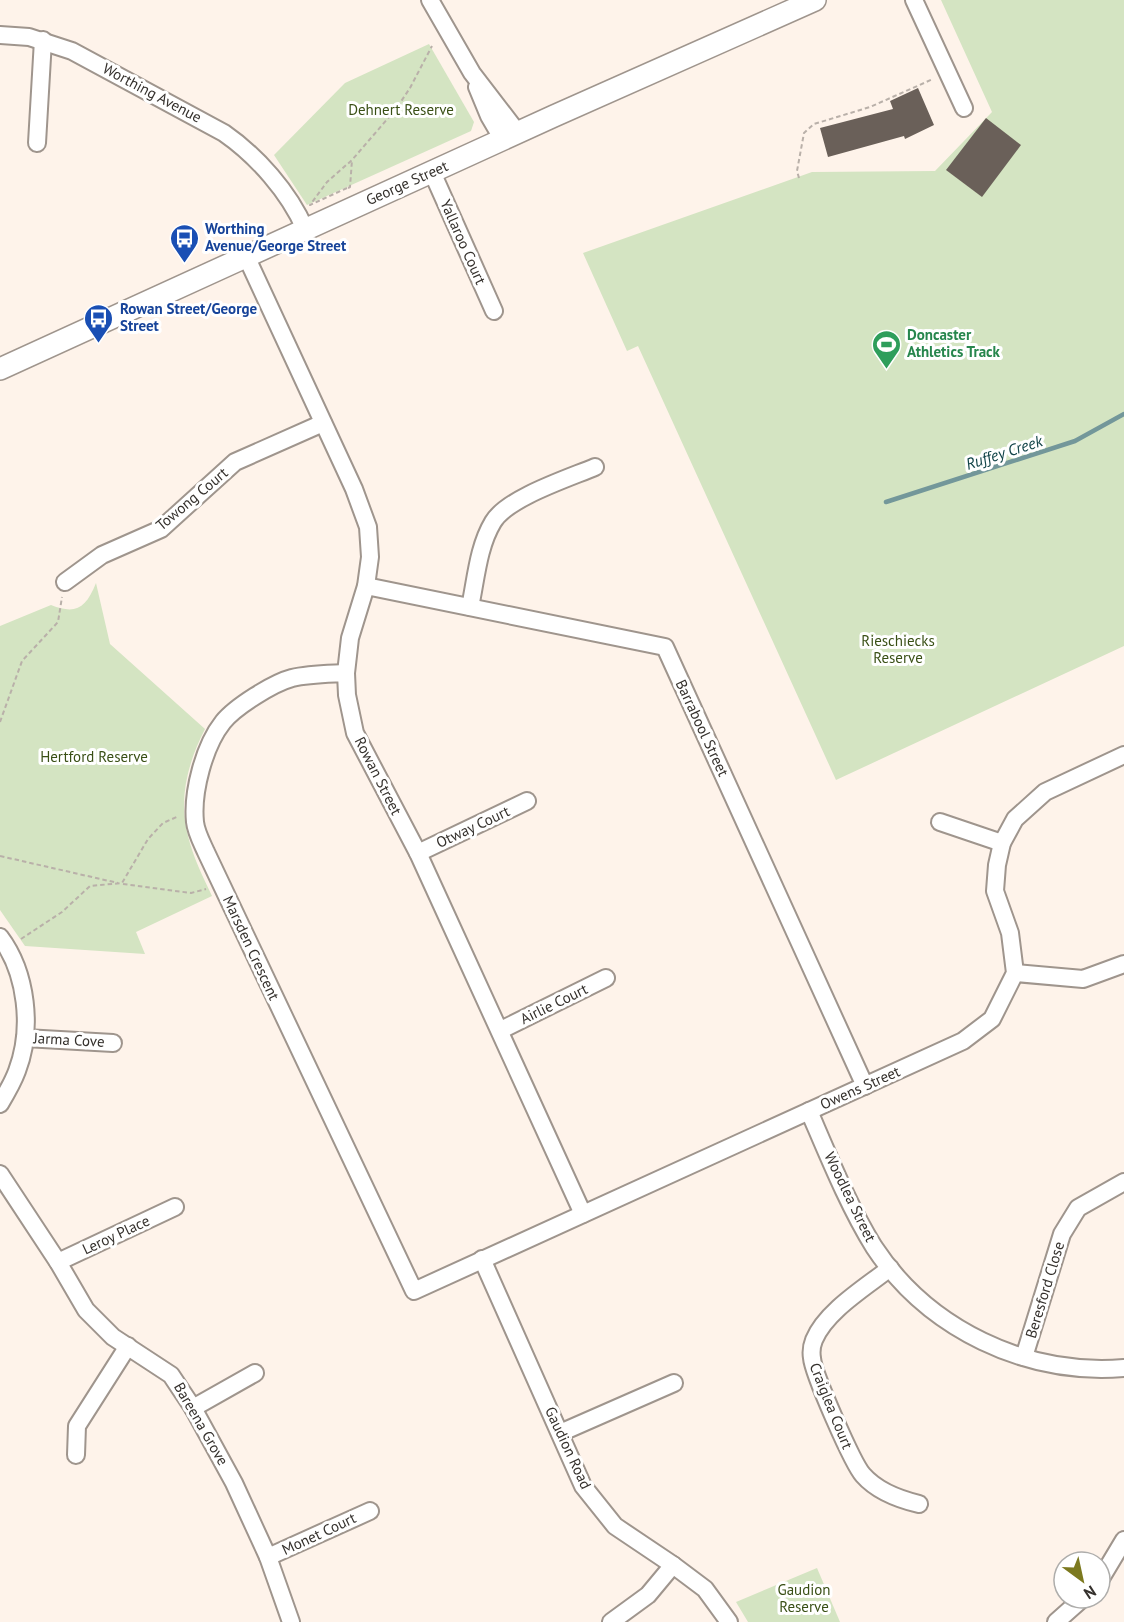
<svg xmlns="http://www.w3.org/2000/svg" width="1124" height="1622" font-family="'PT Sans',sans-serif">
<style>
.green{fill:#d4e4c2}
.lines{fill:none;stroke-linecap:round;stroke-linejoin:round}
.stream{stroke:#73979a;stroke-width:4.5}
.building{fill:#6a6059}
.minor-casing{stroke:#9f958d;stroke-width:20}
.major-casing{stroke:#9f958d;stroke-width:24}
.path{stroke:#b9b0a9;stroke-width:2;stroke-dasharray:4.5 3;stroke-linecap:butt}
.minor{stroke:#fff;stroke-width:16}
.major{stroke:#fff;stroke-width:21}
.labels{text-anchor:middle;stroke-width:6;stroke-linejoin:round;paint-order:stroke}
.street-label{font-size:15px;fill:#35312d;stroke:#fff}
.park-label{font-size:15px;fill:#394f15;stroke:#fff}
.transit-label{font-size:15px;font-weight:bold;fill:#164399;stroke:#fff;text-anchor:start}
.leisure-label{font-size:15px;font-weight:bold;fill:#27864d;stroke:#fff;text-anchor:start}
.water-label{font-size:16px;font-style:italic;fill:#124448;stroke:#fff}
</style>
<rect width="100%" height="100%" fill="#fef3ea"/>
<g class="green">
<path d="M941,0H1124V646L836,780L638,346L627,351L583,253L812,172L935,171L992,112Z"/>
<path d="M429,44L474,122L471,131L307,205L274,155L345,83Z"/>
<path d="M96,583L110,644L205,729C188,762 178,799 188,836C193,857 203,877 212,896L136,932L145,954L25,946L0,910V626L51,605C76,615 86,608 96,583Z"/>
<path d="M817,1568L840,1622H748L736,1602Z"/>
</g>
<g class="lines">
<path class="stream" d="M886,502L1075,441L1124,414"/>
</g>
<g class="building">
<path d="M918,88L934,125L905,139L904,136L828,157L820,128L893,109L890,101Z"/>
<path d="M986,118L1021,145L982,197L946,170Z"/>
</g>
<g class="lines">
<defs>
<g id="minor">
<path d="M430,0L472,73L518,133"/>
<path d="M914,0L964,108"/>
<path d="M0,35L29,37L72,51L224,133C257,156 289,192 305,229"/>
<path d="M477,87L489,116L503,140"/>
<path d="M37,143L43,40"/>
<path d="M432,172L494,311"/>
<path d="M246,256L354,489L368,527L370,557L366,586L350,638L346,673L347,695L355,733L418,853L583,1214"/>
<path d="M65,582L102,555L161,529L235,462L323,423"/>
<path d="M366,586L665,647L865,1086"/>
<path d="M470,607C476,579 478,547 493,522C507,498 569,478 595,467"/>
<path d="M346,673C328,674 309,674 292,678C273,683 235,707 223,722C204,746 192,792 195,822C196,832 202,843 206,852L414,1291L963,1041L992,1019L1015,973L1010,933L995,891L997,865L1002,843L1015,819L1045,792L1124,755"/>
<path d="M940,822L1002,843"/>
<path d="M418,853L527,801"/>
<path d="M0,937C27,973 33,1029 17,1071C13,1082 6,1094 0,1104"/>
<path d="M1015,973L1083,979L1124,964"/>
<path d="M501,1030L606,978"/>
<path d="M25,1038L113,1043"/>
<path d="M809,1111C828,1155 849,1207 874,1247C928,1329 1026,1376 1124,1368"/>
<path d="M0,1174L58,1262L86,1310L113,1337L171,1375L193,1408L234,1483L268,1557L291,1622"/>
<path d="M482,1259L583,1486L615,1526L673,1565L705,1589L729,1622"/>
<path d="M58,1262L175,1207"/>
<path d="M890,1268C866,1287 826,1311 814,1340C812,1345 811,1352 812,1358C813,1373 853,1464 863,1475C877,1491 898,1499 919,1504"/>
<path d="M1024,1357L1062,1234L1078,1208L1124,1182"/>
<path d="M193,1408L255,1373"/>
<path d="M560,1433L674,1383"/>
<path d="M76,1455L77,1426L128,1346"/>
<path d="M268,1557L370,1511"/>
<path d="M1100,1580L1124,1540"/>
<path d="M611,1622L648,1595L673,1565"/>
<path d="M1056,1622L1083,1598"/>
</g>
<path id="major" d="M0,369L554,116L815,0"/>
</defs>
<use href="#minor" class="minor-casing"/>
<use href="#major" class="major-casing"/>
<g class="path">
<path d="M799,178L797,171L804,133L814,124L870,107L933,79"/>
<path d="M347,188L310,205L327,182L352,160L396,109L410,88L432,46"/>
<path d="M348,188L350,187L352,160"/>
<path d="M0,722L22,661L58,622L62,597"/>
<path d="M0,856L118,883"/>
<path d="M123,884L191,893L206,889"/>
<path d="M21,939L62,912L90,886L122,883L148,839L163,823L179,816"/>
</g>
<use href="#minor" class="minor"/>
<use href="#major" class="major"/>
</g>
<defs>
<symbol id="bus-pin" viewBox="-11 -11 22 30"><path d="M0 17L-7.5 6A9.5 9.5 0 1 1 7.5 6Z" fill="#1a4fb4" stroke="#fff"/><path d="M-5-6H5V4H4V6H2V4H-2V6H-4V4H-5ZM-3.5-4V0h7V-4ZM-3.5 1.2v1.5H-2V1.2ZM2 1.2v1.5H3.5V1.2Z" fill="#fff"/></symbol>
<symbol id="stadium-pin" viewBox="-11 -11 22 30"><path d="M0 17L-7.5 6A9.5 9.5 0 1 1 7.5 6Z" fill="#2e9e5b" stroke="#fff"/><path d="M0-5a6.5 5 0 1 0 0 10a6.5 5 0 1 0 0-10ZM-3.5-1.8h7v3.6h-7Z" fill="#fff"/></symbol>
</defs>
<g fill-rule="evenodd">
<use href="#bus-pin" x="168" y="222" width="33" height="45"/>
<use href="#bus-pin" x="82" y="302" width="33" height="45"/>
<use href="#stadium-pin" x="870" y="328" width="33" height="45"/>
</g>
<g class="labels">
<g class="street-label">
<text transform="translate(152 93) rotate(28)" y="5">Worthing Avenue</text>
<text transform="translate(407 183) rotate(-24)" y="5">George Street</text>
<text transform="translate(463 242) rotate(66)" y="5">Yallaroo Court</text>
<text transform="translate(192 499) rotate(-40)" y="5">Towong Court</text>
<text transform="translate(702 728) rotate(65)" y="5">Barrabool Street</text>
<text transform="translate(378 776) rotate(63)" y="5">Rowan Street</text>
<text transform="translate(473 827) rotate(-25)" y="5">Otway Court</text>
<text transform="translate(251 948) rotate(65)" y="5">Marsden Crescent</text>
<text transform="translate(554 1004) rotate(-26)" y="5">Airlie Court</text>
<text transform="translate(69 1040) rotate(3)" y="5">Jarma Cove</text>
<text transform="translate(860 1088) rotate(-24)" y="5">Owens Street</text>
<text transform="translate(850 1197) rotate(64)" y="5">Woodlea Street</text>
<text transform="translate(116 1235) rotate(-25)" y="5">Leroy Place</text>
<text transform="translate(1045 1290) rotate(-73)" y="5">Beresford Close</text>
<text transform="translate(831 1406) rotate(68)" y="5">Craiglea Court</text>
<text transform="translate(201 1424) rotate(60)" y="5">Bareena Grove</text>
<text transform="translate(568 1448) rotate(65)" y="5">Gaudion Road</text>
<text transform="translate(319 1534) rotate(-25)" y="5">Monet Court</text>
</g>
<g class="park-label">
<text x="401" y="115">Dehnert Reserve</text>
<text x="898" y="646">Rieschiecks<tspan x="898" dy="17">Reserve</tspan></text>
<text x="94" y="762">Hertford Reserve</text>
<text x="804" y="1595">Gaudion<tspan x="804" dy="17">Reserve</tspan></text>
</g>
<g class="transit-label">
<text x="205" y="234">Worthing<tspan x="205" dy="17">Avenue/George Street</tspan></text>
<text x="120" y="314">Rowan Street/George<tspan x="120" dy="17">Street</tspan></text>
</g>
<g class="leisure-label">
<text x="907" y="340">Doncaster<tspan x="907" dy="17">Athletics Track</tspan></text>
</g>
<g class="water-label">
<text transform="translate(1004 452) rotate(-18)" y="6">Ruffey Creek</text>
</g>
</g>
<g transform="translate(1082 1580) rotate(147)"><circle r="28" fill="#ffffff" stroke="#aeadab" stroke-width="1.5"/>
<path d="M0-4.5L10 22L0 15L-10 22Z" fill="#7c791f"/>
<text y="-9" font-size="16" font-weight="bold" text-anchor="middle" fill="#35312d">N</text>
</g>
</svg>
